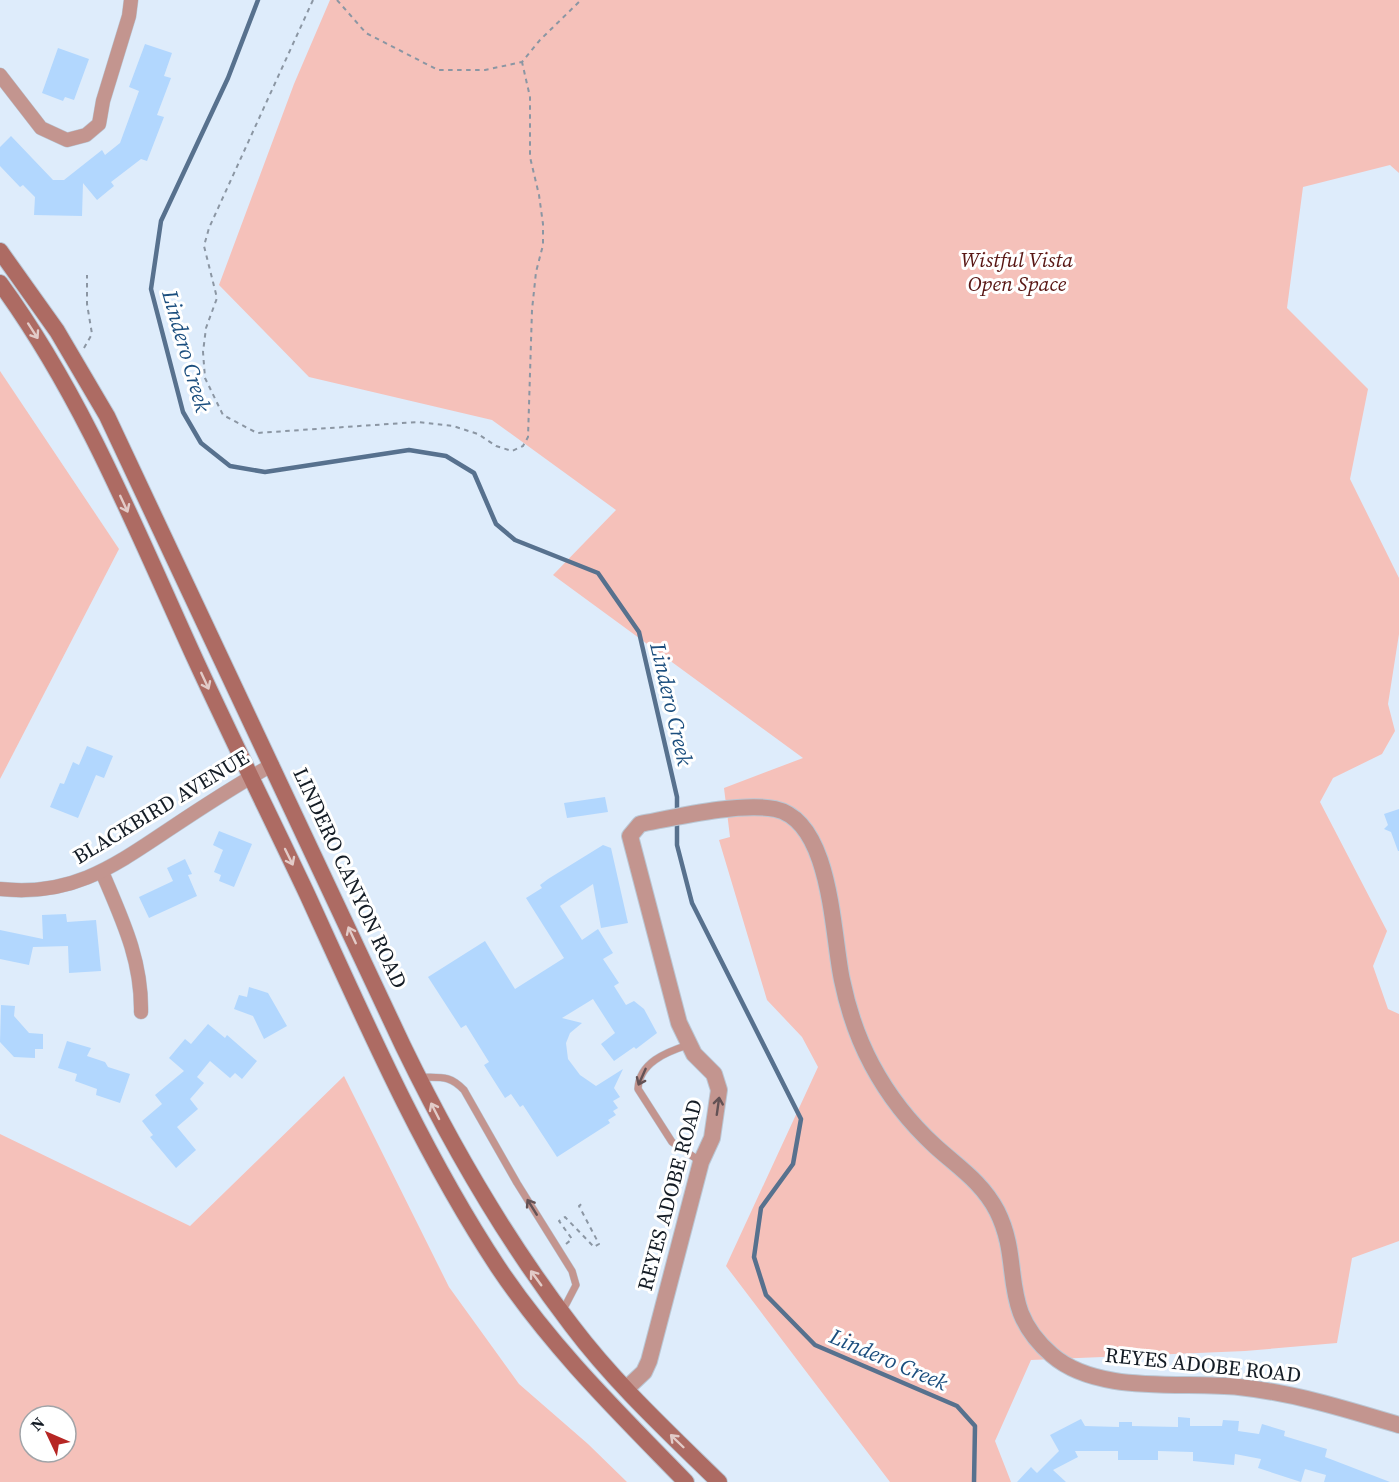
<svg xmlns="http://www.w3.org/2000/svg" width="1399" height="1482" font-family="'Source Serif 4',serif">
<style>
.green{fill:#f5c1ba;fill-rule:evenodd}
.lines{fill:none;stroke-linecap:round;stroke-linejoin:round}
.stream{stroke:#57718e;stroke-width:4.5}
.building{fill:#b2d7fe}
.service-casing{stroke:#bac7d4;stroke-width:8}
.minor-casing{stroke:#bac7d4;stroke-width:15}
.tertiary-casing{stroke:#bac7d4;stroke-width:18}
.secondary-casing{stroke:#bac7d4;stroke-width:18}
.path{stroke:#8b96a3;stroke-width:2;stroke-dasharray:4.5 4.5;stroke-linecap:butt}
.service{stroke:#c3958f;stroke-width:7}
.minor{stroke:#c3958f;stroke-width:14}
.tertiary{stroke:#c3958f;stroke-width:16}
.secondary{stroke:#ad6b63;stroke-width:16}
.oneway{stroke:#e2cbc8}
.oneway2{stroke:#635255}
.labels{text-anchor:middle;stroke-width:6;stroke-linejoin:round;paint-order:stroke}
.park-label{font-size:21px;font-style:italic;fill:#581613;stroke:#fff}
.street-label{font-size:21px;fill:#141c25;stroke:#fff}
.water-label{font-size:22px;font-style:italic;fill:#1b4e7e;stroke:#fff}
</style>
<rect width="100%" height="100%" fill="#deecfb"/>
<g class="green">
<path d="M330,0H1399V173L1390,165L1303,187L1287,308L1368,389L1350,479L1399,578V634L1388,704L1395,731L1382,754L1333,778L1320,802L1387,931L1373,966L1388,1009L1399,1014V1241L1352,1258L1337,1343L1245,1351L1031,1360L995,1441L1011,1482H890L726,1266L818,1067L802,1037L767,1000L719,840L730,837L724,788L803,758L553,575L616,510L492,420L309,377L219,285L294,84Z"/>
<path d="M0,371L119,549L0,779Z"/>
<path d="M344,1076L449,1287L519,1384L588,1444L627,1482H0V1134L190,1226ZM30,1416H66V1452H30Z"/>
</g>
<g class="lines">
<g class="stream">
<path d="M258,0L228,78L161,221L151,289L183,412L201,443L230,466L265,472L409,450L446,456L474,473L496,524L515,540L598,573L639,632L677,797V812"/>
<path d="M677,820V845L692,903L801,1119L793,1164L761,1208L754,1257L766,1295L815,1345L957,1406L975,1426L974,1482"/>
</g>
</g>
<g class="building">
<path d="M145,44L172,53L164,76L171,78L157,115L164,117L147,161L141,159L111,182L114,186L97,200L83,183L82,216L34,215L35,197L23,185L20,187L0,166V147L11,136L53,180H64L102,150L105,155L120,143L139,91L129,87Z"/>
<path d="M58,48L89,59L74,100L65,97L63,101L42,93Z"/>
<path d="M87,746L113,756L104,778L96,775L78,818L50,807L60,783L64,784L73,762L79,765Z"/>
<path d="M605,797L608,812L567,818L564,803Z"/>
<path d="M1399,809V851H1398L1391,832L1384,829L1388,825L1384,814Z"/>
<path d="M219,831L252,844L234,887L219,881L221,875L214,872L223,850L213,845Z"/>
<path d="M603,845L611,848L628,923L601,928L593,884L560,906L582,940L598,929L613,953L603,959L619,983L614,986L626,1005L634,1001L644,1009L657,1033L636,1049L634,1047L614,1061L601,1044L615,1033L593,999L562,1018L582,1023L570,1033L566,1043L568,1059L580,1075L596,1086L623,1069L614,1088L620,1097L613,1101L618,1108L613,1111L616,1115L608,1120L610,1123L557,1157L523,1105L520,1107L511,1094L505,1098L484,1065L489,1062L466,1025L461,1028L428,977L485,941L515,989L564,958L526,898L542,888L540,885L548,879Z"/>
<path d="M185,859L192,874L188,875L197,896L149,918L139,897L173,881L167,868Z"/>
<path d="M66,914L67,922L96,920L101,971L69,973L68,946L33,947L29,965L0,959V930L43,939L42,915Z"/>
<path d="M249,987L268,993L287,1026L264,1039L253,1016L234,1009L239,995L247,997Z"/>
<path d="M1,1005L15,1006L14,1016L29,1033L43,1034V1049H35V1058L14,1057L0,1042Z"/>
<path d="M208,1024L225,1038L227,1035L257,1061L242,1079L235,1073L230,1078L210,1061L197,1077L204,1083L190,1099L198,1109L177,1127L196,1150L176,1168L150,1137L153,1135L142,1121L162,1104L155,1095L184,1071L169,1058L185,1039L191,1044Z"/>
<path d="M67,1041L91,1048L87,1056L105,1062L108,1067L130,1074L120,1103L96,1095L97,1089L75,1081L77,1074L58,1068Z"/>
<path d="M1178,1417L1190,1418V1426H1222L1223,1420L1239,1421L1238,1431L1259,1434L1262,1424L1285,1431L1284,1436L1327,1449L1325,1457L1390,1482H1324L1326,1475L1305,1469L1301,1482L1258,1468L1261,1459L1235,1454L1234,1465L1193,1461V1452L1158,1451V1460H1118V1451H1075L1078,1457L1053,1470L1066,1482H1017L1031,1467L1037,1473L1059,1451L1050,1435L1081,1419L1085,1426L1119,1427V1422H1132V1426L1178,1427Z"/>
</g>
<g class="lines">
<defs>
<g id="service">
<path d="M688,1045C666,1052 639,1063 638,1089L672,1142L701,1162"/>
<path d="M419,1077C440,1078 449,1074 464,1090L517,1183L572,1271L576,1285L563,1310"/>
</g>
<g id="minor">
<path d="M0,75L41,128L67,140L86,135L99,124L103,101L129,16L131,0"/>
<path d="M102,872C122,919 142,960 141,1012"/>
<path d="M0,889C72,897 114,866 171,828C204,806 238,784 272,765"/>
</g>
<path id="tertiary" d="M626,1389L644,1372L649,1361L701,1162L712,1138L719,1090L714,1074L694,1054L679,1023L630,836L640,824C677,817 740,802 775,809C832,821 832,934 842,980C848,1009 858,1039 872,1065C888,1095 910,1123 935,1146C958,1167 982,1182 997,1211C1024,1265 997,1308 1052,1355C1098,1395 1182,1381 1239,1387C1294,1393 1346,1409 1399,1425"/>
<g id="secondary">
<path d="M0,251L57,331L107,416L403,1046C451,1145 505,1239 572,1326C615,1383 668,1432 719,1482"/>
<path d="M0,283C84,398 137,532 196,661C232,739 270,816 307,894C365,1021 421,1150 498,1267C553,1349 618,1412 686,1482"/>
</g>
</defs>
<use href="#service" class="service-casing"/>
<use href="#minor" class="minor-casing"/>
<use href="#tertiary" class="tertiary-casing"/>
<use href="#secondary" class="secondary-casing"/>
<g class="path">
<path d="M313,0L209,228L204,246L217,298L206,328L203,352L205,378L223,415L257,433L418,422L453,426L478,434L496,446L512,451L523,446L528,437L532,310L536,272L543,245V224L539,195L530,157V97L522,62"/>
<path d="M337,0L366,33L438,70H485L522,62L540,40L581,0"/>
<path d="M84,348L92,334L87,304V275"/>
<path d="M566,1244L572,1239L559,1221L565,1217L594,1247L599,1244L579,1206L584,1202"/>
</g>
<use href="#service" class="service"/>
<use href="#minor" class="minor"/>
<use href="#tertiary" class="tertiary"/>
<use href="#secondary" class="secondary"/>
</g>
<defs><path id="oneway-shaft" d="M-6 0H5M1.5-3L5.5 0L1.5 3" fill="none" stroke-width="1.6" stroke-linecap="round" stroke-linejoin="round" transform="scale(1.5)"/></defs>
<g class="oneway">
<use href="#oneway-shaft" transform="translate(33 331) rotate(57)"/>
<use href="#oneway-shaft" transform="translate(124 504) rotate(65)"/>
<use href="#oneway-shaft" transform="translate(205 681) rotate(65)"/>
<use href="#oneway-shaft" transform="translate(289 857) rotate(64)"/>
<use href="#oneway-shaft" transform="translate(352 935) rotate(-115)"/>
<use href="#oneway-shaft" transform="translate(435 1111) rotate(-117)"/>
<use href="#oneway-shaft" transform="translate(536 1278) rotate(-126)"/>
<use href="#oneway-shaft" transform="translate(677 1441) rotate(-136)"/>
</g>
<g class="oneway2">
<use href="#oneway-shaft" transform="translate(642 1077) rotate(114)"/>
<use href="#oneway-shaft" transform="translate(718 1106) rotate(-82)"/>
<use href="#oneway-shaft" transform="translate(532 1207) rotate(-122)"/>
</g>
<g class="labels">
<g class="park-label">
<text x="1017" y="267">Wistful Vista<tspan x="1017" dy="24">Open Space</tspan></text>
</g>
<g class="street-label">
<text transform="translate(161 807) rotate(-31)" y="7">BLACKBIRD AVENUE</text>
<text transform="translate(350 878) rotate(65)" y="7">LINDERO CANYON ROAD</text>
<text transform="translate(670 1195) rotate(-75)" y="7">REYES ADOBE ROAD</text>
<text transform="translate(1203 1365) rotate(6)" y="7">REYES ADOBE ROAD</text>
</g>
<g class="water-label">
<text transform="translate(187 351) rotate(74)" y="8">Lindero Creek</text>
<text transform="translate(672 704) rotate(77)" y="8">Lindero Creek</text>
<text transform="translate(889 1359) rotate(23)" y="8">Lindero Creek</text>
</g>
</g>
<g transform="translate(48 1434) rotate(314)"><circle r="28" fill="#ffffff" stroke="#a1a4a8" stroke-width="1.5"/>
<path d="M0-4.5L10 22L0 15L-10 22Z" fill="#b62624"/>
<text y="-9" font-size="16" font-weight="bold" text-anchor="middle" fill="#141c25">N</text>
</g>
</svg>
